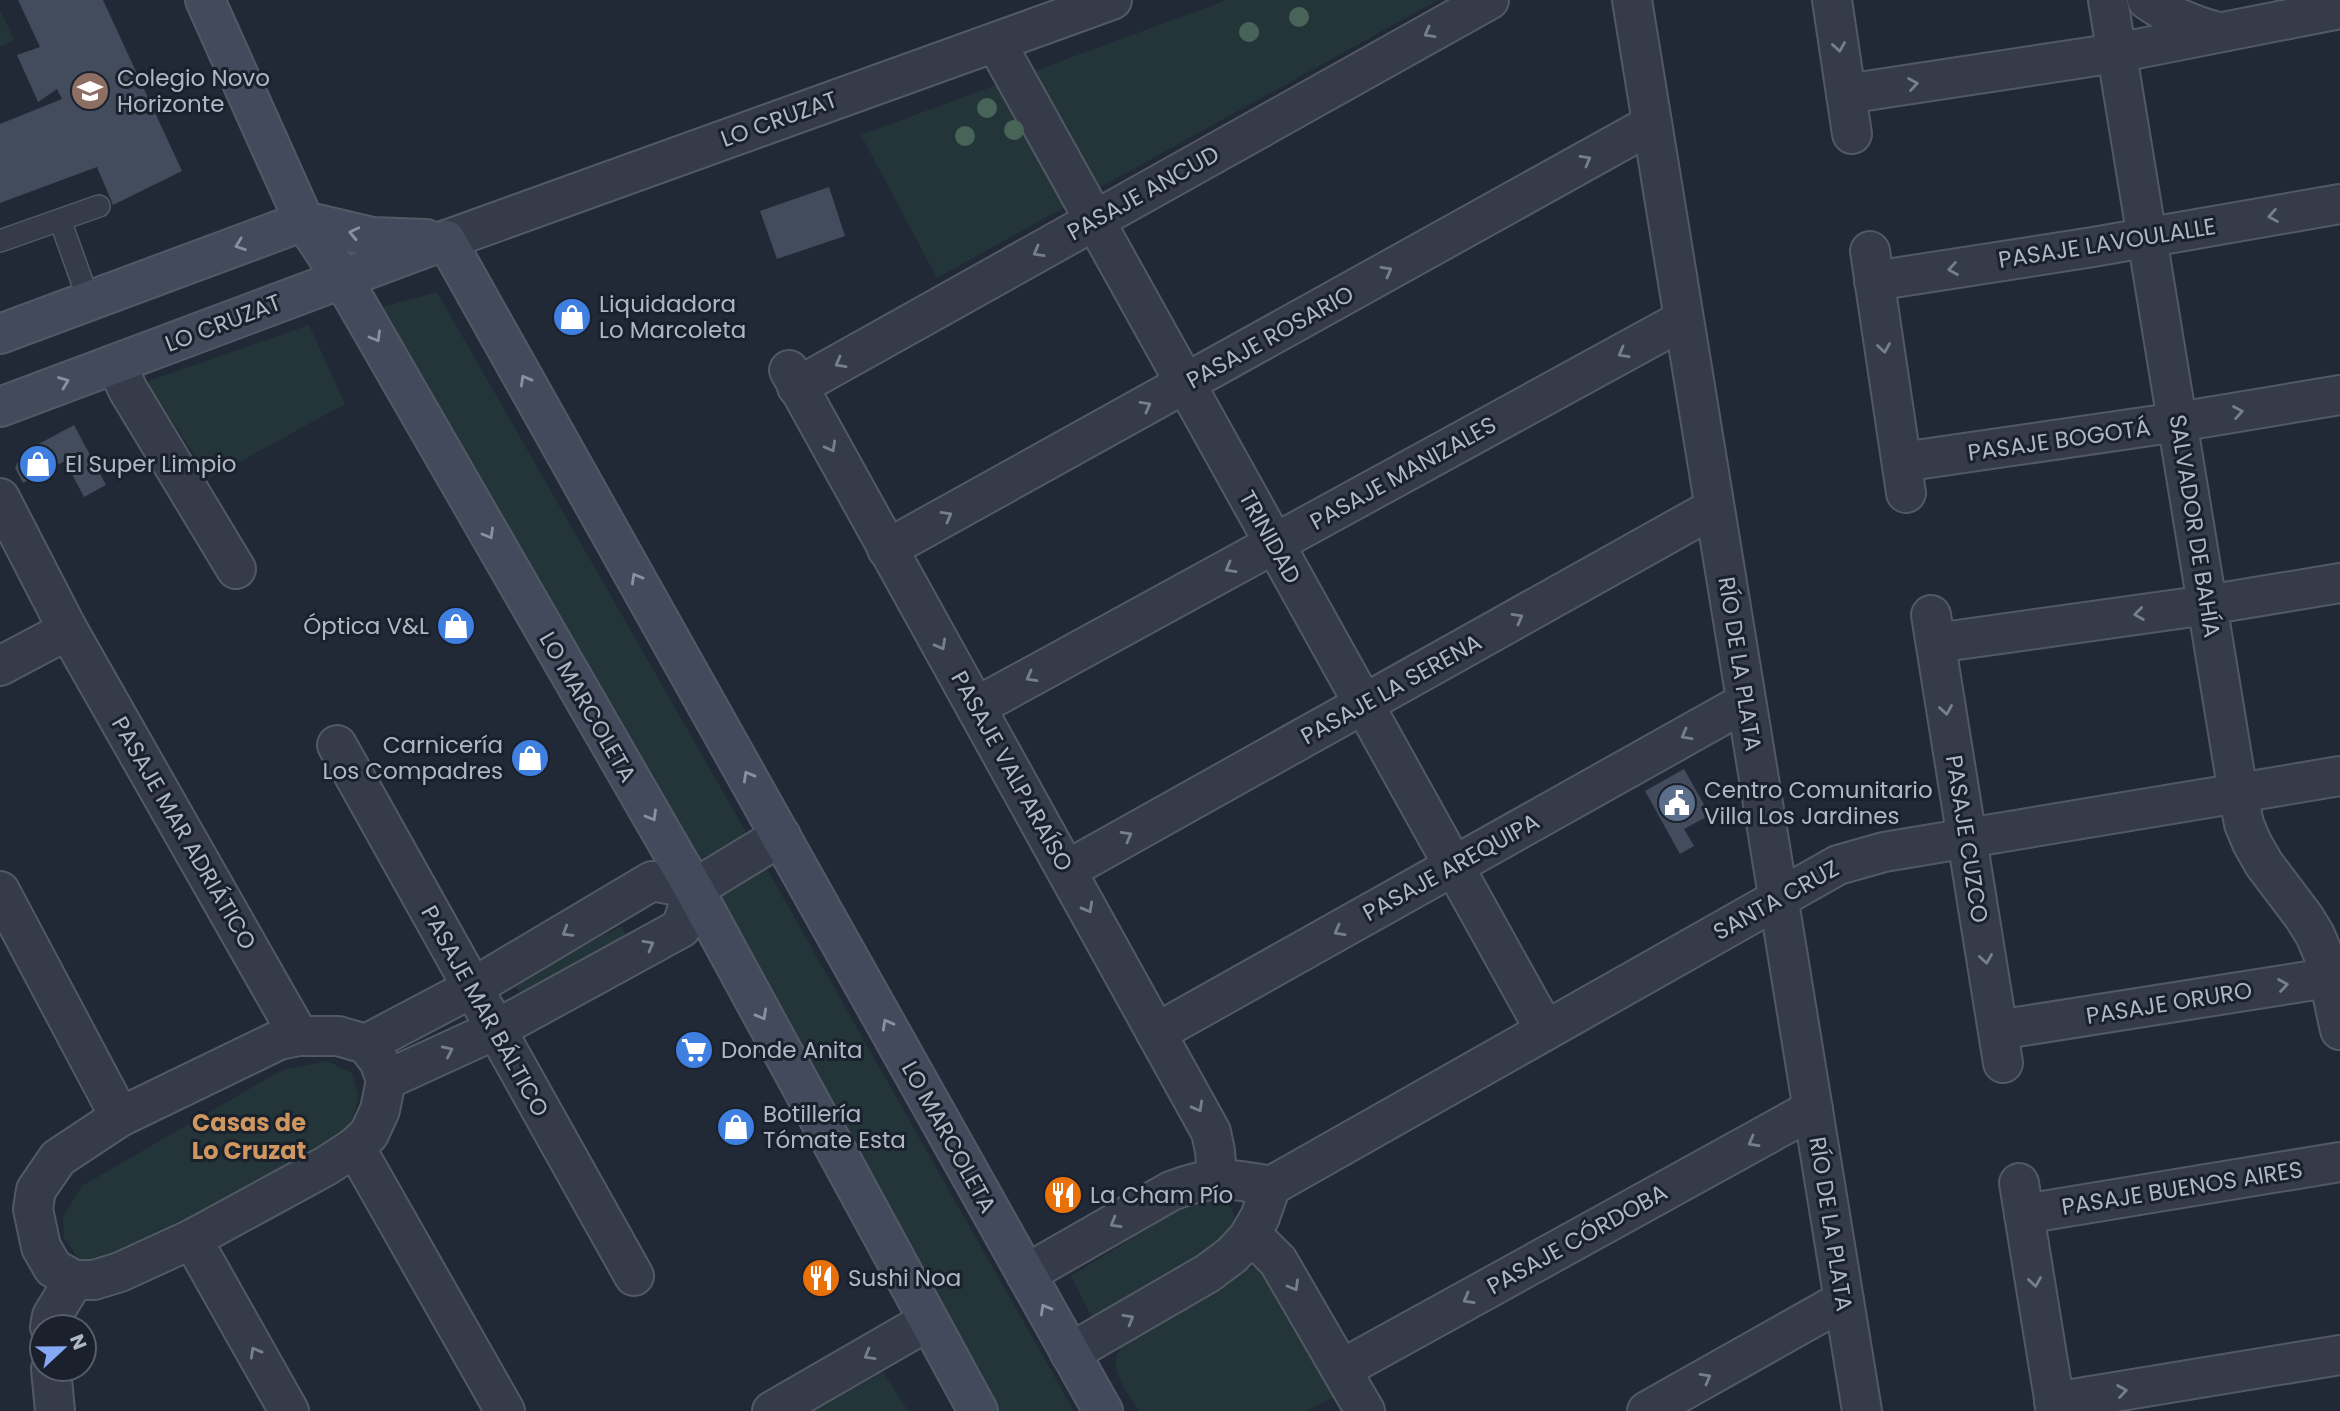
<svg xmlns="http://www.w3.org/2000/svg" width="2340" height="1411" font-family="Poppins,sans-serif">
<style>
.green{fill:#233538}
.building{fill:#434c5c}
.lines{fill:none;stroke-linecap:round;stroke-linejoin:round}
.service-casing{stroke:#525965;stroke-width:24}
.minor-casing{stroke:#525965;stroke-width:42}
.tertiary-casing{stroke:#525965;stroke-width:42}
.secondary-casing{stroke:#525965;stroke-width:42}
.service{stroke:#353b48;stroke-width:21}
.minor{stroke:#353b48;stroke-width:38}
.tertiary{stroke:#353b48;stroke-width:38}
.secondary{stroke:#434a5b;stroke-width:38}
.tree{fill:#486459}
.oneway{stroke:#787f8c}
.oneway2{stroke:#89909f}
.labels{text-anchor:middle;stroke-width:6;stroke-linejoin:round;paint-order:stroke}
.poi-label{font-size:23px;fill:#afb6c4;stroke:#1a212c;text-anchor:start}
.street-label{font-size:23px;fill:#afb6c4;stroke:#1a212c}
.neighbourhood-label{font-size:24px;font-weight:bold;fill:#ce9760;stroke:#1a212c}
</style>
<rect width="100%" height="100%" fill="#212937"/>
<g class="green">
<path d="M1227,0H1438L937,278L861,135Z"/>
<path d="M0,10L14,40L0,47Z"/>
<path d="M437,292L746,832L1074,1411H997L383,307Z"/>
<path d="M309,325L345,404L210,478L146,382Z"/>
<path d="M622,926L628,942L527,999L512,984Z"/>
<path d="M327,1061L352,1073L358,1096L352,1128L142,1256L88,1272L64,1238L63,1217L82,1186L282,1070Z"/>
<path d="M1226,1198L1240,1227L1214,1259L1094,1322L1071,1276L1183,1207Z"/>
<path d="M1261,1266L1339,1394L1307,1411H1139C1125,1387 1102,1365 1127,1340L1245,1270Z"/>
<path d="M883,1372L908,1411H813Z"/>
</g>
<g class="building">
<path d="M18,0H103L182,171L113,205L97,167L0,203V124L62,99L57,89L38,102L17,55L40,47Z"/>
<path d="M829,187L845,236L777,259L760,211Z"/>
<path d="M74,425L106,485L84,497L65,461L23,483L15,468L22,453Z"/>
<path d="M1684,769L1710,815L1684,829L1694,846L1680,854L1645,791Z"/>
</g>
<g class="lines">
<defs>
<g id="service">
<path d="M60,220L89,301"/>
<path d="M0,241L99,206"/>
</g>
<g id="minor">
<path d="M1632,0L1862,1411"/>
<path d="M1832,0L1852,134"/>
<path d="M2108,0L2238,793L2244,824L2252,843L2264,864L2304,917L2315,935L2324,956L2340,1030"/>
<path d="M2147,0C2170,16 2191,25 2218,32"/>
<path d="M996,43L1545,1030"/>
<path d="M1846,94L2116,53L2340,9"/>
<path d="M1870,251L1906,493"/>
<path d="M1874,281L2093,247L2340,204"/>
<path d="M116,364L128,390L236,569"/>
<path d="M789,370L1211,1132L1215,1151L1217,1178"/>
<path d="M797,387L1489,0"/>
<path d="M1902,462L2178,422L2340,395"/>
<path d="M0,498L68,630L299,1036"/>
<path d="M887,549L1652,124"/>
<path d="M1931,615L2003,1063"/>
<path d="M1936,643L2207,605L2340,583"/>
<path d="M0,666L68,630"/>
<path d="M976,707L1683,320"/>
<path d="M337,745L634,1276"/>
<path d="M1067,870L1714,508"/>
<path d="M0,891L120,1117"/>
<path d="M1998,1030L2340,976"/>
<path d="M1156,1033L1746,702"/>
<path d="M299,1036H338L366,1044L379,1061L386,1080L380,1110L369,1134L355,1147L326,1166L192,1239L120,1272L94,1280H74L53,1268L41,1247L33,1209L36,1190L58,1158L120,1117L279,1040Z"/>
<path d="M366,1044L472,988L652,881L694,889"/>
<path d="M386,1080L495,1030L681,928L694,889L781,836"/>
<path d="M355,1147L505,1411"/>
<path d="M2019,1183L2056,1411"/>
<path d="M2024,1214L2340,1162"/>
<path d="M1248,1238L1263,1246L1278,1261L1365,1411"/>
<path d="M192,1239L289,1411"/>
<path d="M1026,1274L1171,1191C1211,1175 1229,1178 1271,1186L1838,865L1884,852L2340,776"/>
<path d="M50,1327L52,1316L74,1280"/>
<path d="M1070,1353L1208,1273L1232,1255L1248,1238L1260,1217L1271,1186"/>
<path d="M51,1369L55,1411"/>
<path d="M1342,1369L1813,1109"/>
<path d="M2054,1402L2340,1355"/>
<path d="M772,1411L928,1321"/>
<path d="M1647,1411L1844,1300"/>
</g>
<path id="tertiary" d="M446,240L1112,0"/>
<g id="secondary">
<path d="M205,0L304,221L342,278L694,889L978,1411"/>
<path d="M446,240L1103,1411"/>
<path d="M0,334L304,221L372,237L426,239"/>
<path d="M0,407L446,240"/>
</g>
</defs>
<use href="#service" class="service-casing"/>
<use href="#minor" class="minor-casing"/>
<use href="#tertiary" class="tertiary-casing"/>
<use href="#secondary" class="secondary-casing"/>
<use href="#service" class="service"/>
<use href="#minor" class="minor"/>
<use href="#tertiary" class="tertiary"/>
<use href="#secondary" class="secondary"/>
</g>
<g class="tree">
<circle cx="1299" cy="17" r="10"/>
<circle cx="1249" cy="32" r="10"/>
<circle cx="987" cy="108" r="10"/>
<circle cx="1014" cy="130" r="10"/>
<circle cx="965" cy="136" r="10"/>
</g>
<defs><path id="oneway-chevron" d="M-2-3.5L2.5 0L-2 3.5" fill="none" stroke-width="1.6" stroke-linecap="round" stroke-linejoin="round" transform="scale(1.75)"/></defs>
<g class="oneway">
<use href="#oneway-chevron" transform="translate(1429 33) rotate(151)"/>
<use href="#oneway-chevron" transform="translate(1839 47) rotate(81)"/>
<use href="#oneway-chevron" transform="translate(1913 84) rotate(-9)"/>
<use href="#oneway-chevron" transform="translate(1586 160) rotate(-29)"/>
<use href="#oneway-chevron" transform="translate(2273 216) rotate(170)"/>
<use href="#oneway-chevron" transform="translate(1038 252) rotate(151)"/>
<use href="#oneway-chevron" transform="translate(1953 269) rotate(171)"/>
<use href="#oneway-chevron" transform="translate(1387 271) rotate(-29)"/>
<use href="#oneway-chevron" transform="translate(1884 348) rotate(81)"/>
<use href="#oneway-chevron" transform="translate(1623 353) rotate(151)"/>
<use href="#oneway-chevron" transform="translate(840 363) rotate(151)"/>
<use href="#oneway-chevron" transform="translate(1146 406) rotate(-29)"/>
<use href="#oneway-chevron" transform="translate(2238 412) rotate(-10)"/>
<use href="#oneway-chevron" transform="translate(831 447) rotate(61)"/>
<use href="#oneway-chevron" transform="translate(947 516) rotate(-29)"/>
<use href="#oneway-chevron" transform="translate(1230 568) rotate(151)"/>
<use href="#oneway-chevron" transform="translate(2139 614) rotate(172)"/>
<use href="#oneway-chevron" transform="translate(1518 618) rotate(-29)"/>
<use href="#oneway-chevron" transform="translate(941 645) rotate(61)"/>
<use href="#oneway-chevron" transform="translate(1031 677) rotate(151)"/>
<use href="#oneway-chevron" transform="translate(1946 710) rotate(81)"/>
<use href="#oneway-chevron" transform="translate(1686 735) rotate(151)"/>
<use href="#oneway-chevron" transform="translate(1127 836) rotate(-29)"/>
<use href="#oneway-chevron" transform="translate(1088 908) rotate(61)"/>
<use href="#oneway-chevron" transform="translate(1339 931) rotate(151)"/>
<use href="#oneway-chevron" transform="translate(567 932) rotate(149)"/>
<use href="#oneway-chevron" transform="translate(649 945) rotate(-29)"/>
<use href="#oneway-chevron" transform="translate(1986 959) rotate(81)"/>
<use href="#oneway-chevron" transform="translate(2283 985) rotate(-9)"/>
<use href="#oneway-chevron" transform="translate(448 1051) rotate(-25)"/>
<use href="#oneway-chevron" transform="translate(1198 1107) rotate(61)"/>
<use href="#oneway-chevron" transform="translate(1753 1142) rotate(151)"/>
<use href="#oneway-chevron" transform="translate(1115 1223) rotate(150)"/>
<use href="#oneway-chevron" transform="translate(2035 1282) rotate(81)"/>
<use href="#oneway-chevron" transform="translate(1294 1286) rotate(60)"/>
<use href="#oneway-chevron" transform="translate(1468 1299) rotate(151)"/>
<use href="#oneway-chevron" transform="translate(1129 1319) rotate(-30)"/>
<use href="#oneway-chevron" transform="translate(255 1352) rotate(-119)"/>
<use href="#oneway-chevron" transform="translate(869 1355) rotate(150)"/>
<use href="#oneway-chevron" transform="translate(1706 1378) rotate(-29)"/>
<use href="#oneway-chevron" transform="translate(2122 1391) rotate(-9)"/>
</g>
<g class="oneway2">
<use href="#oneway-chevron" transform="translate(354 233) rotate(-167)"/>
<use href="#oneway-chevron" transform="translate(240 245) rotate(160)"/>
<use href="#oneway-chevron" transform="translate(376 337) rotate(60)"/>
<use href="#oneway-chevron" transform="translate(525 380) rotate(-119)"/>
<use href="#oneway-chevron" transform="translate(64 382) rotate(-21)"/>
<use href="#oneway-chevron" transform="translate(489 534) rotate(60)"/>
<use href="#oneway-chevron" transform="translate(636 578) rotate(-119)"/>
<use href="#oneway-chevron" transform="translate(748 776) rotate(-119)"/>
<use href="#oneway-chevron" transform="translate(652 816) rotate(60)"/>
<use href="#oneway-chevron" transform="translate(762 1015) rotate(61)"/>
<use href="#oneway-chevron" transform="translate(887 1024) rotate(-119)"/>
<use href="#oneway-chevron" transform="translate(1045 1309) rotate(-119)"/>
</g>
<defs>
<symbol id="school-disc" viewBox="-11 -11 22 22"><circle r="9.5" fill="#8d6e63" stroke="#1a212c"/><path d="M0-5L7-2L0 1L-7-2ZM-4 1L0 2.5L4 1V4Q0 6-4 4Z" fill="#fff"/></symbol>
<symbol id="shop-disc" viewBox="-11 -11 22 22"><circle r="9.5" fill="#3f7fe0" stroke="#1a212c"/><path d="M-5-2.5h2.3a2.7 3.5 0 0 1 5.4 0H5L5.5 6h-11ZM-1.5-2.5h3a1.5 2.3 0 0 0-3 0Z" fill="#fff"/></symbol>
<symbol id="civic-disc" viewBox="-11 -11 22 22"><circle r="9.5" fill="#5c6f8a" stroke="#1a212c"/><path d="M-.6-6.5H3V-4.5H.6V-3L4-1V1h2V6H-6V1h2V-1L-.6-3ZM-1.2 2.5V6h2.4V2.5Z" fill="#fff"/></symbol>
<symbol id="supermarket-disc" viewBox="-11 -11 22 22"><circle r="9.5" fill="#3f7fe0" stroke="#1a212c"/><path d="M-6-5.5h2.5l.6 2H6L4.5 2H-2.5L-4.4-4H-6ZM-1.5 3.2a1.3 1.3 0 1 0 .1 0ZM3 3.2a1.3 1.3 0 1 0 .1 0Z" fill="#fff"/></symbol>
<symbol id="restaurant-disc" viewBox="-11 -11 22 22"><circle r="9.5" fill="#e8710a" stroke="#1a212c"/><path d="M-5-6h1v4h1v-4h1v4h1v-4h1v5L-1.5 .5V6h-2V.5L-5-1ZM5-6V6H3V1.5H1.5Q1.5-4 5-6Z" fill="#fff"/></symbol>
</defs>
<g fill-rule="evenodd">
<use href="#school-disc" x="68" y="69" width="44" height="44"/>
<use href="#shop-disc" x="550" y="295" width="44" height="44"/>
<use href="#shop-disc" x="16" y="442" width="44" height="44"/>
<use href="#shop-disc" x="434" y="604" width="44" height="44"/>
<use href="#shop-disc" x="508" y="736" width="44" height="44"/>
<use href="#civic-disc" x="1655" y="781" width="44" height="44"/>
<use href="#supermarket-disc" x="672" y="1028" width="44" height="44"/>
<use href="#shop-disc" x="714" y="1105" width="44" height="44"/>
<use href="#restaurant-disc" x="1041" y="1173" width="44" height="44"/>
<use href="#restaurant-disc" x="799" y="1256" width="44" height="44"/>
</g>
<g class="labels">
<g class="poi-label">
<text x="117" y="86">Colegio Novo<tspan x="117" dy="26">Horizonte</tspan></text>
<text x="599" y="312">Liquidadora<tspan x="599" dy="26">Lo Marcoleta</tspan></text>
<text x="65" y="472">El Super Limpio</text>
<text x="429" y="634" text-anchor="end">Óptica V&amp;L</text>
<text x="503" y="753" text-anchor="end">Carnicería<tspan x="503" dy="26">Los Compadres</tspan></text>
<text x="1704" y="798">Centro Comunitario<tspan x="1704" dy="26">Villa Los Jardines</tspan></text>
<text x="721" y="1058">Donde Anita</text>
<text x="763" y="1122">Botillería<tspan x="763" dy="26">Tómate Esta</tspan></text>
<text x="1090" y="1203">La Cham Pío</text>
<text x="848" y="1286">Sushi Noa</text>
</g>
<g class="street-label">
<text transform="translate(779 119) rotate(-20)" y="8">LO CRUZAT</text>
<text transform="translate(1143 193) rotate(-29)" y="8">PASAJE ANCUD</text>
<text transform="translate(2107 243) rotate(-9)" y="8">PASAJE LAVOULALLE</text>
<text transform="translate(223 323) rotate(-21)" y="8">LO CRUZAT</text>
<text transform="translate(1270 337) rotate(-29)" y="8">PASAJE ROSARIO</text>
<text transform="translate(2059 440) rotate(-8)" y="8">PASAJE BOGOTÁ</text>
<text transform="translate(1403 473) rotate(-29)" y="8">PASAJE MANIZALES</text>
<text transform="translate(2195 526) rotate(81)" y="8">SALVADOR DE BAHÍA</text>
<text transform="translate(1270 537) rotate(61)" y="8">TRINIDAD</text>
<text transform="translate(1740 664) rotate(81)" y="8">RÍO DE LA PLATA</text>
<text transform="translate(1391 689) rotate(-29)" y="8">PASAJE LA SERENA</text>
<text transform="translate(588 707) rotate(60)" y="8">LO MARCOLETA</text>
<text transform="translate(1012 771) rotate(61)" y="8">PASAJE VALPARAÍSO</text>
<text transform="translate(184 833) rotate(60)" y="8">PASAJE MAR ADRIÁTICO</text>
<text transform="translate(1967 839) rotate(81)" y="8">PASAJE CUZCO</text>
<text transform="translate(1451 867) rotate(-29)" y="8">PASAJE AREQUIPA</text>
<text transform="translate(1776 900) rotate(-29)" y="8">SANTA CRUZ</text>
<text transform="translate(2169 1003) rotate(-9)" y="8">PASAJE ORURO</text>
<text transform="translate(485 1011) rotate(61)" y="8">PASAJE MAR BÁLTICO</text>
<text transform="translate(949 1137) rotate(61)" y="8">LO MARCOLETA</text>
<text transform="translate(2182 1188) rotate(-9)" y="8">PASAJE BUENOS AIRES</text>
<text transform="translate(1831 1224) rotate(81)" y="8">RÍO DE LA PLATA</text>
<text transform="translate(1577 1239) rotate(-29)" y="8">PASAJE CÓRDOBA</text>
</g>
<g class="neighbourhood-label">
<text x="249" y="1131">Casas de<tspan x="249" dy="28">Lo Cruzat</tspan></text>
</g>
</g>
<g transform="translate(63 1348) rotate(68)"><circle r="33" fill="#1a212c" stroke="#565d69" stroke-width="2"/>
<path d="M0-5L12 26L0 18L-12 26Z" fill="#86a9f3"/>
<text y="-10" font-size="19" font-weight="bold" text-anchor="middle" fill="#afb6c4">N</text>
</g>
</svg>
